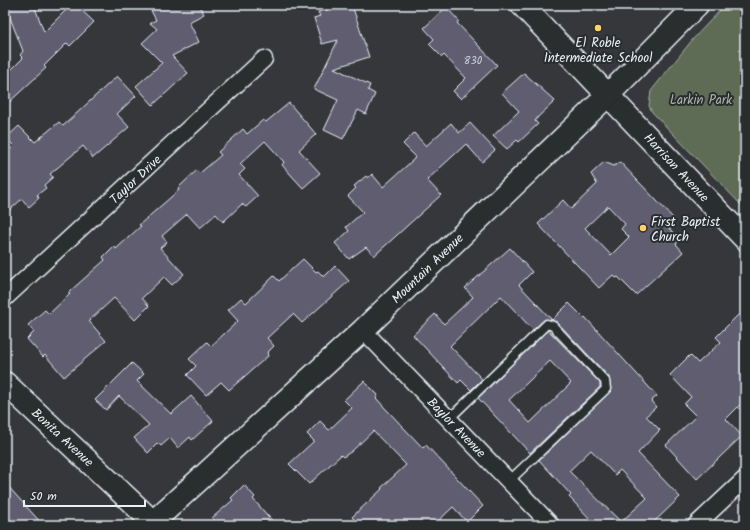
<svg xmlns="http://www.w3.org/2000/svg" width="750" height="530" font-family="Kalam,sans-serif">
<style>
.green{fill:#5e6c54;stroke:#a3aea6}
.building{fill:#605d6f;stroke:#e8f1f8;fill-rule:evenodd}
.lines{fill:none;stroke-linecap:round;stroke-linejoin:round}
.lane-casing{stroke:#e8f1f8;stroke-width:11}
.street-casing{stroke:#e8f1f8;stroke-width:19}
.secondary-casing{stroke:#e8f1f8;stroke-width:25}
.lane{stroke:#2a2d2e;stroke-width:8}
.street{stroke:#2a2d2e;stroke-width:16}
.secondary{stroke:#2a2d2e;stroke-width:22}
.poi-dot{fill:#ffd166;stroke:#2a2d2e;stroke-width:1.5}
.labels{text-anchor:middle;stroke-width:4;stroke-linejoin:round;paint-order:stroke}
.number-label{font-size:11px;fill:#c6ccd6}
.poi-label{font-size:13px;fill:#e8f1f8;stroke:#2a2d2e}
.park-label{font-size:13px;fill:#aab5ae;stroke:#2a2d2e}
.street-label{font-size:13px;fill:#e8f1f8;stroke:#2a2d2e}
</style>
<rect width="100%" height="100%" fill="#35373b"/>
<filter id="ink" filterUnits="userSpaceOnUse"><feTurbulence type="fractalNoise" baseFrequency=".025" numOctaves="2"/><feDisplacementMap in="SourceGraphic" scale="8" xChannelSelector="R" yChannelSelector="G"/><feConvolveMatrix kernelMatrix="1 2 1 2 8 2 1 2 1" color-interpolation-filters="sRGB"/></filter>
<g filter="url(#ink)">
<path class="green" d="M725,5H745V209L652,112L649,106L651,91L693,39Z"/>
<g class="building">
<path d="M5,5H34L44,32L71,5H76L94,22L70,46L67,43L44,66L46,68L5,106V76L23,58L20,55L23,51Z"/>
<path d="M148,5H199L204,14L189,22L199,42L172,56L188,73L153,105L136,86L162,63L142,43L157,29L150,23L156,20Z"/>
<path d="M340,5H352L369,57L334,68L370,85L368,90L375,94L366,114L358,110L343,139L324,130L338,100L314,89L338,40L322,44L314,18L320,16L318,12Z"/>
<path d="M446,7L459,21L457,23L497,65L461,99L453,91L466,78L444,55L442,57L429,44L434,39L424,28Z"/>
<path d="M524,73L555,101L538,117L535,121L538,124L519,142L517,140L507,149L493,136L519,111L502,93Z"/>
<path d="M117,76L136,96L117,114L129,127L93,158L83,146L50,174L53,177L44,185L46,188L37,195L39,198L29,207L22,199L5,214V154L14,146L6,138L19,126L35,142L59,122L63,126Z"/>
<path d="M289,103L316,134L299,150L320,173L303,188L282,165L284,162L265,141L240,164L245,169L239,175L258,196L246,207L242,204L223,222L216,214L200,228L187,214L162,236L167,242L160,248L184,274L172,285L164,277L142,298L149,306L135,320L114,298L89,321L106,341L64,377L45,355L43,357L27,339L34,332L28,325L45,310L49,314L70,294L68,293L105,260L103,257L114,246L116,249L141,226L139,225L179,190L178,188L197,170L200,173L221,155L218,152L243,129L247,134L263,120L266,122Z"/>
<path d="M451,123L459,133L470,123L495,150L482,162L466,144L427,180L441,195L374,256L366,247L349,259L335,243L349,231L346,227L363,212L348,196L356,188L354,186L366,176L368,178L372,174L383,187L414,159L415,156L403,144L414,133L426,146Z"/>
<path d="M604,162L614,166L620,162L674,219L667,226L680,240L676,244L683,252L636,295L618,277L616,278L613,275L599,288L538,224L563,200L571,209L597,184L591,174ZM608,206L625,224L621,229L629,237L611,255L585,228Z"/>
<path d="M510,248L532,272L519,285L552,320L569,303L584,318L585,317L657,396L651,401L656,407L646,416L660,430L638,453L680,497L651,525H596L569,497L571,495L539,460L611,391L609,377L557,322L545,319L533,330L501,296L450,346L482,379L471,390L461,380L458,383L413,335L435,314L444,324L473,297L465,288ZM591,450L615,475L620,470L647,498L621,522L569,471Z"/>
<path d="M303,259L316,272L318,271L324,277L335,266L349,281L302,323L293,314L267,338L274,346L267,353L268,356L229,390L221,382L206,395L187,375L196,366L189,359L207,342L211,346L238,321L228,310L241,298L246,303L274,276L279,281Z"/>
<path d="M738,315L745,321V400L726,419L742,436L697,479L666,445L696,416L684,404L691,397L670,375L690,355L698,363L721,342L716,337Z"/>
<path d="M548,330L600,383V387L530,453L478,398ZM550,361L571,383L530,423L509,400Z"/>
<path d="M132,363L144,374L137,381L171,414L191,396L213,421L192,440L190,437L178,448L170,438L161,446L158,443L148,453L134,438L149,425L119,396L106,410L95,400Z"/>
<path d="M364,381L378,395L376,398L385,408L423,448L426,445L483,506L467,522L453,507L434,525H359L352,517L382,489L381,488L406,465L373,431L352,451L343,457L341,455L309,484L289,464L314,441L307,434L320,421L329,430L352,408L344,400Z"/>
<path d="M5,483L43,525H5Z"/>
<path d="M244,485L255,497L253,499L276,525H218L212,518L233,500L231,498Z"/>
</g>
<g class="lines">
<defs>
<path id="lane" d="M449,419L547,324L553,326L605,381L606,389L509,481"/>
<g id="street">
<path d="M5,298L264,59"/>
<path d="M363,330L551,525"/>
<path d="M696,525L745,479"/>
</g>
<g id="secondary">
<path d="M522,5L745,239"/>
<path d="M5,383L156,525"/>
<path d="M153,522L363,330L609,94L697,5"/>
</g>
</defs>
<use href="#lane" class="lane-casing"/>
<use href="#street" class="street-casing"/>
<use href="#secondary" class="secondary-casing"/>
<use href="#lane" class="lane"/>
<use href="#street" class="street"/>
<use href="#secondary" class="secondary"/>
</g>
</g>
<g class="poi-dot">
<circle cx="598" cy="28" r="4"/>
<circle cx="643" cy="228" r="4"/>
</g>
<g class="labels">
<g class="number-label">
<text x="473" y="64">830</text>
</g>
<g class="poi-label">
<text x="598" y="47">El Roble<tspan x="598" dy="15">Intermediate School</tspan></text>
<text x="651" y="226" text-anchor="start">First Baptist<tspan x="651" dy="15">Church</tspan></text>
</g>
<g class="park-label">
<text x="701" y="104">Larkin Park</text>
</g>
<g class="street-label">
<text transform="translate(677 167) rotate(47)" y="5">Harrison Avenue</text>
<text transform="translate(135 179) rotate(-43)" y="5">Taylor Drive</text>
<text transform="translate(427 268) rotate(-44)" y="5">Mountain Avenue</text>
<text transform="translate(457 427) rotate(46)" y="5">Baylor Avenue</text>
<text transform="translate(63 437) rotate(43)" y="5">Bonita Avenue</text>
</g>
</g>
<rect width="750" height="530" fill="none" stroke="#2a2d2e" stroke-width="20"/>
<rect x="10" y="10" width="730" height="510" fill="none" stroke="#e8f1f8" stroke-width="1.5" filter="url(#ink)"/>
<path d="M24 500v6h121v-6" fill="none" stroke="#e8f1f8" stroke-width="2"/>
<text x="30" y="500" font-size="12" fill="#e8f1f8" stroke="#2a2d2e" stroke-width="3" paint-order="stroke">50 m</text>
</svg>
